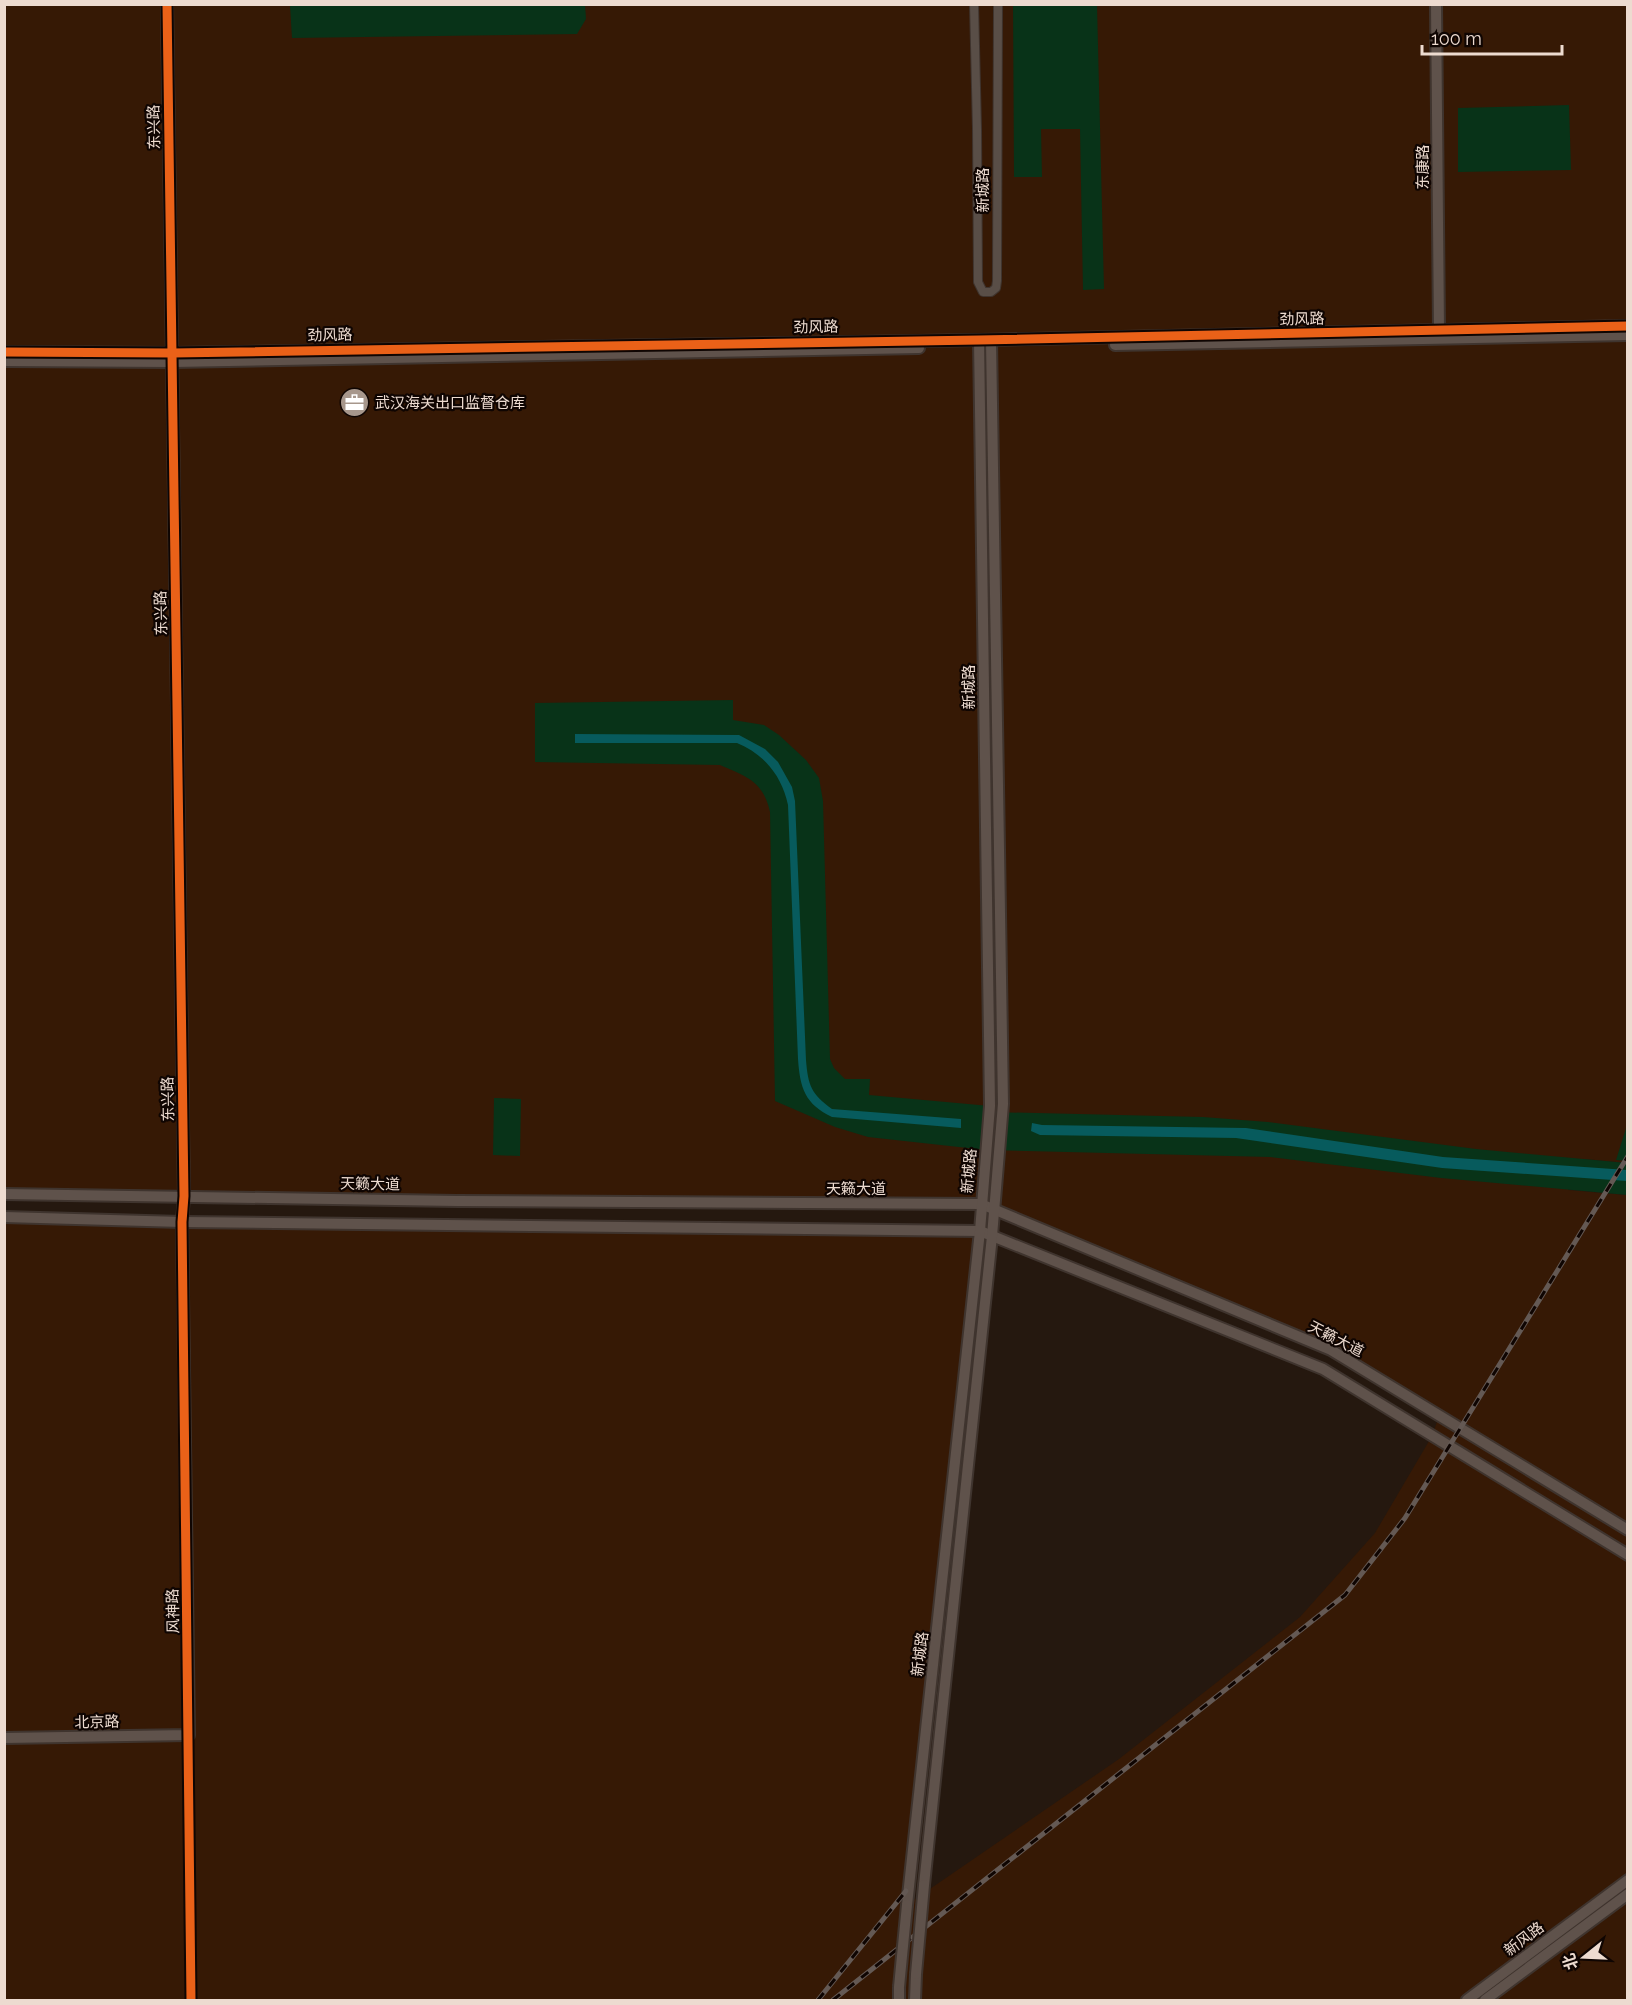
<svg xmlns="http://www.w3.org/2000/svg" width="1632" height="2005" font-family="Raleway,'Noto Sans SC',sans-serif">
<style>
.built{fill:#361905}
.green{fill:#083318}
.water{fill:#075b5d}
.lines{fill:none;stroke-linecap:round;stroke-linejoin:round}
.street-casing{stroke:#3f342e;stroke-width:10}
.secondary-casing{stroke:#3f342e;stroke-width:14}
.street{stroke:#594e47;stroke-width:8}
.secondary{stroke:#5f524b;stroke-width:10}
.rail-casing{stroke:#645954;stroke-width:5}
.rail{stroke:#0f0502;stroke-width:3;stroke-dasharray:9;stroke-linecap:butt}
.secondary-bridge-casing{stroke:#3f342e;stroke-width:14;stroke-linecap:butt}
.secondary-bridge{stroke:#5f524b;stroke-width:10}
.cycleway-casing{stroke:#0f0502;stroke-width:13}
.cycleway{stroke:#ea6118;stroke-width:9}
.labels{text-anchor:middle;stroke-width:4.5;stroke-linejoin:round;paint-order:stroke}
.street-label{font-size:15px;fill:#eddbd0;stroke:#0f0502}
.poi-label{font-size:15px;fill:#eddbd0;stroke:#0f0502;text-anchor:start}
</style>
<rect width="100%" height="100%" fill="#25180f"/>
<path class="built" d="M4,5H1627V1163L1584,1159L1568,1190L1627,1195V2000H5V1217L980,1231L908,1904L1119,1759L1300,1617L1375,1533L1432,1436L1439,1416L1331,1350L981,1204L5,1194Z"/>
<g class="green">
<path d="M585,4L586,19L577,34L292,38L290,5Z"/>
<path d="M1013,5H1097L1104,289L1083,290L1080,129H1041L1042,177H1014Z"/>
<path d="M1569,105L1571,170L1458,172V108Z"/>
<path d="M733,700V720L764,725L779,735L806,760L819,778L823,801L830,1059L834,1068L845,1079H870L869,1095L990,1106V1112L1203,1117L1268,1122L1476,1149L1627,1163V1195L1441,1178L1270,1157L986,1150L868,1137L835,1127L775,1101L770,812C763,781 747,777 720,765L535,762V703Z"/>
<path d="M494,1098L521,1099L520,1156L493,1155Z"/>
<path d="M1627,1125V1161L1616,1160Z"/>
</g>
<g class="water">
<path d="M575,734L739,735L765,749L778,762L792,787L795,801L806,1060C808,1085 811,1094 832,1109L961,1119V1128L832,1117C805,1104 800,1088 798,1059L788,805C782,776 764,754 737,743H575Z"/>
<path d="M1032,1123L1042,1125L1246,1128L1443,1157L1627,1170V1181L1442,1168L1236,1138L1040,1135L1031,1131Z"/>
</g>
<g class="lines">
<defs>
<g id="street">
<path d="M974,4L977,129L978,282L983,292H991L996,288L997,281L998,4"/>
<path d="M189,1735L191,2000"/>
</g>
<g id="secondary">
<path d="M1436,4L1439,330"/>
<path d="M1115,345L1628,335"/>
<path d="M4,352L173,353L979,340L1628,326"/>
<path d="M4,361L173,362L919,348"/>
<path d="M4,1194L457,1201L981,1204L1331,1350L1628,1530"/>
<path d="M4,1217L182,1222L980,1231L1323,1369L1628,1555"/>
<path d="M4,1738L189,1735L182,1222L184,1196L167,4"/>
<path d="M924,1885L992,1236L1003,1104L991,340"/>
<path d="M907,1905L980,1231L990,1106L979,340"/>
<path d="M899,2000V1987"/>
<path d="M915,2000L916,1974"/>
<path d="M1467,2000L1628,1880"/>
<path d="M1485,2000L1628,1894"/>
</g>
</defs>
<use href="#street" class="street-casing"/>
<use href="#secondary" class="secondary-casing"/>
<use href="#street" class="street"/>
<use href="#secondary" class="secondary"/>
<defs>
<g id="rail">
<path d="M818,2000L906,1891"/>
<path d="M833,2000L1345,1595L1405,1518L1628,1156"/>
</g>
</defs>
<use href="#rail" class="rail-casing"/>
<use href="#rail" class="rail"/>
<defs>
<g id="secondary-bridge">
<path d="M916,1974L924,1885"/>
<path d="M899,1987L907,1905"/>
</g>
</defs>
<use href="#secondary-bridge" class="secondary-bridge-casing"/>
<use href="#secondary-bridge" class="secondary-bridge"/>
<defs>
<g id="cycleway">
<path d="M167,4L184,1196L182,1222L191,2000"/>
<path d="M4,352L173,353L979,340L1628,326"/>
</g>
</defs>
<use href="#cycleway" class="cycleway-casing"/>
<use href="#cycleway" class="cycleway"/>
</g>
<defs>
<symbol id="office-disc" viewBox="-11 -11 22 22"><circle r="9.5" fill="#a7978c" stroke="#0f0502"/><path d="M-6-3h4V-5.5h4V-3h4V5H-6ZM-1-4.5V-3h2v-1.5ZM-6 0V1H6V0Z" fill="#fff"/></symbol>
</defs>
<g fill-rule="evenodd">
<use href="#office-disc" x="338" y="386" width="33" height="33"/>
</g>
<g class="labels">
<g class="street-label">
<text transform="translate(154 127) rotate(-91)" y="5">东兴路</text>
<text transform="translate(1423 167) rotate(-90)" y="5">东康路</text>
<text transform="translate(983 190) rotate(-90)" y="5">新城路</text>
<text transform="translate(1302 319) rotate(-1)" y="5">劲风路</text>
<text transform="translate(816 327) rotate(-1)" y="5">劲风路</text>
<text transform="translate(330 335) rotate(-1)" y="5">劲风路</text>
<text transform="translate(161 613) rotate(-91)" y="5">东兴路</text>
<text transform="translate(969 687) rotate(-90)" y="5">新城路</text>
<text transform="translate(168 1099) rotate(-91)" y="5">东兴路</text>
<text transform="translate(969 1171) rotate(-85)" y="5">新城路</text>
<text transform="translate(370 1184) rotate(1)" y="5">天籁大道</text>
<text x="856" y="1194">天籁大道</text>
<text transform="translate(1336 1339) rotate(27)" y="5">天籁大道</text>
<text transform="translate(173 1611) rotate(-91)" y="5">风神路</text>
<text transform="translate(920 1654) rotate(-83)" y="5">新城路</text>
<text transform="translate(97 1722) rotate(-1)" y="5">北京路</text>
<text transform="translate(1524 1939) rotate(-37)" y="5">新风路</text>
</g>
<g class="poi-label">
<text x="375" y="408">武汉海关出口监督仓库</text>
</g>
</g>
<rect width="1632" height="2005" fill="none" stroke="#eddbd0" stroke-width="12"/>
<g transform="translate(1584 1957) rotate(252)" stroke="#0f0502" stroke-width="4.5" paint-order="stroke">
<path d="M0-4.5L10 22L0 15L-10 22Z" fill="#eddbd0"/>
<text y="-9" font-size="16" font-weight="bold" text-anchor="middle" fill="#eddbd0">北</text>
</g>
<path d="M1422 45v9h140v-9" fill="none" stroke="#eddbd0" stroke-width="3"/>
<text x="1431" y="45" font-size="18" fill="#eddbd0" stroke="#0f0502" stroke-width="4.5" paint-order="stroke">100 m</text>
</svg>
